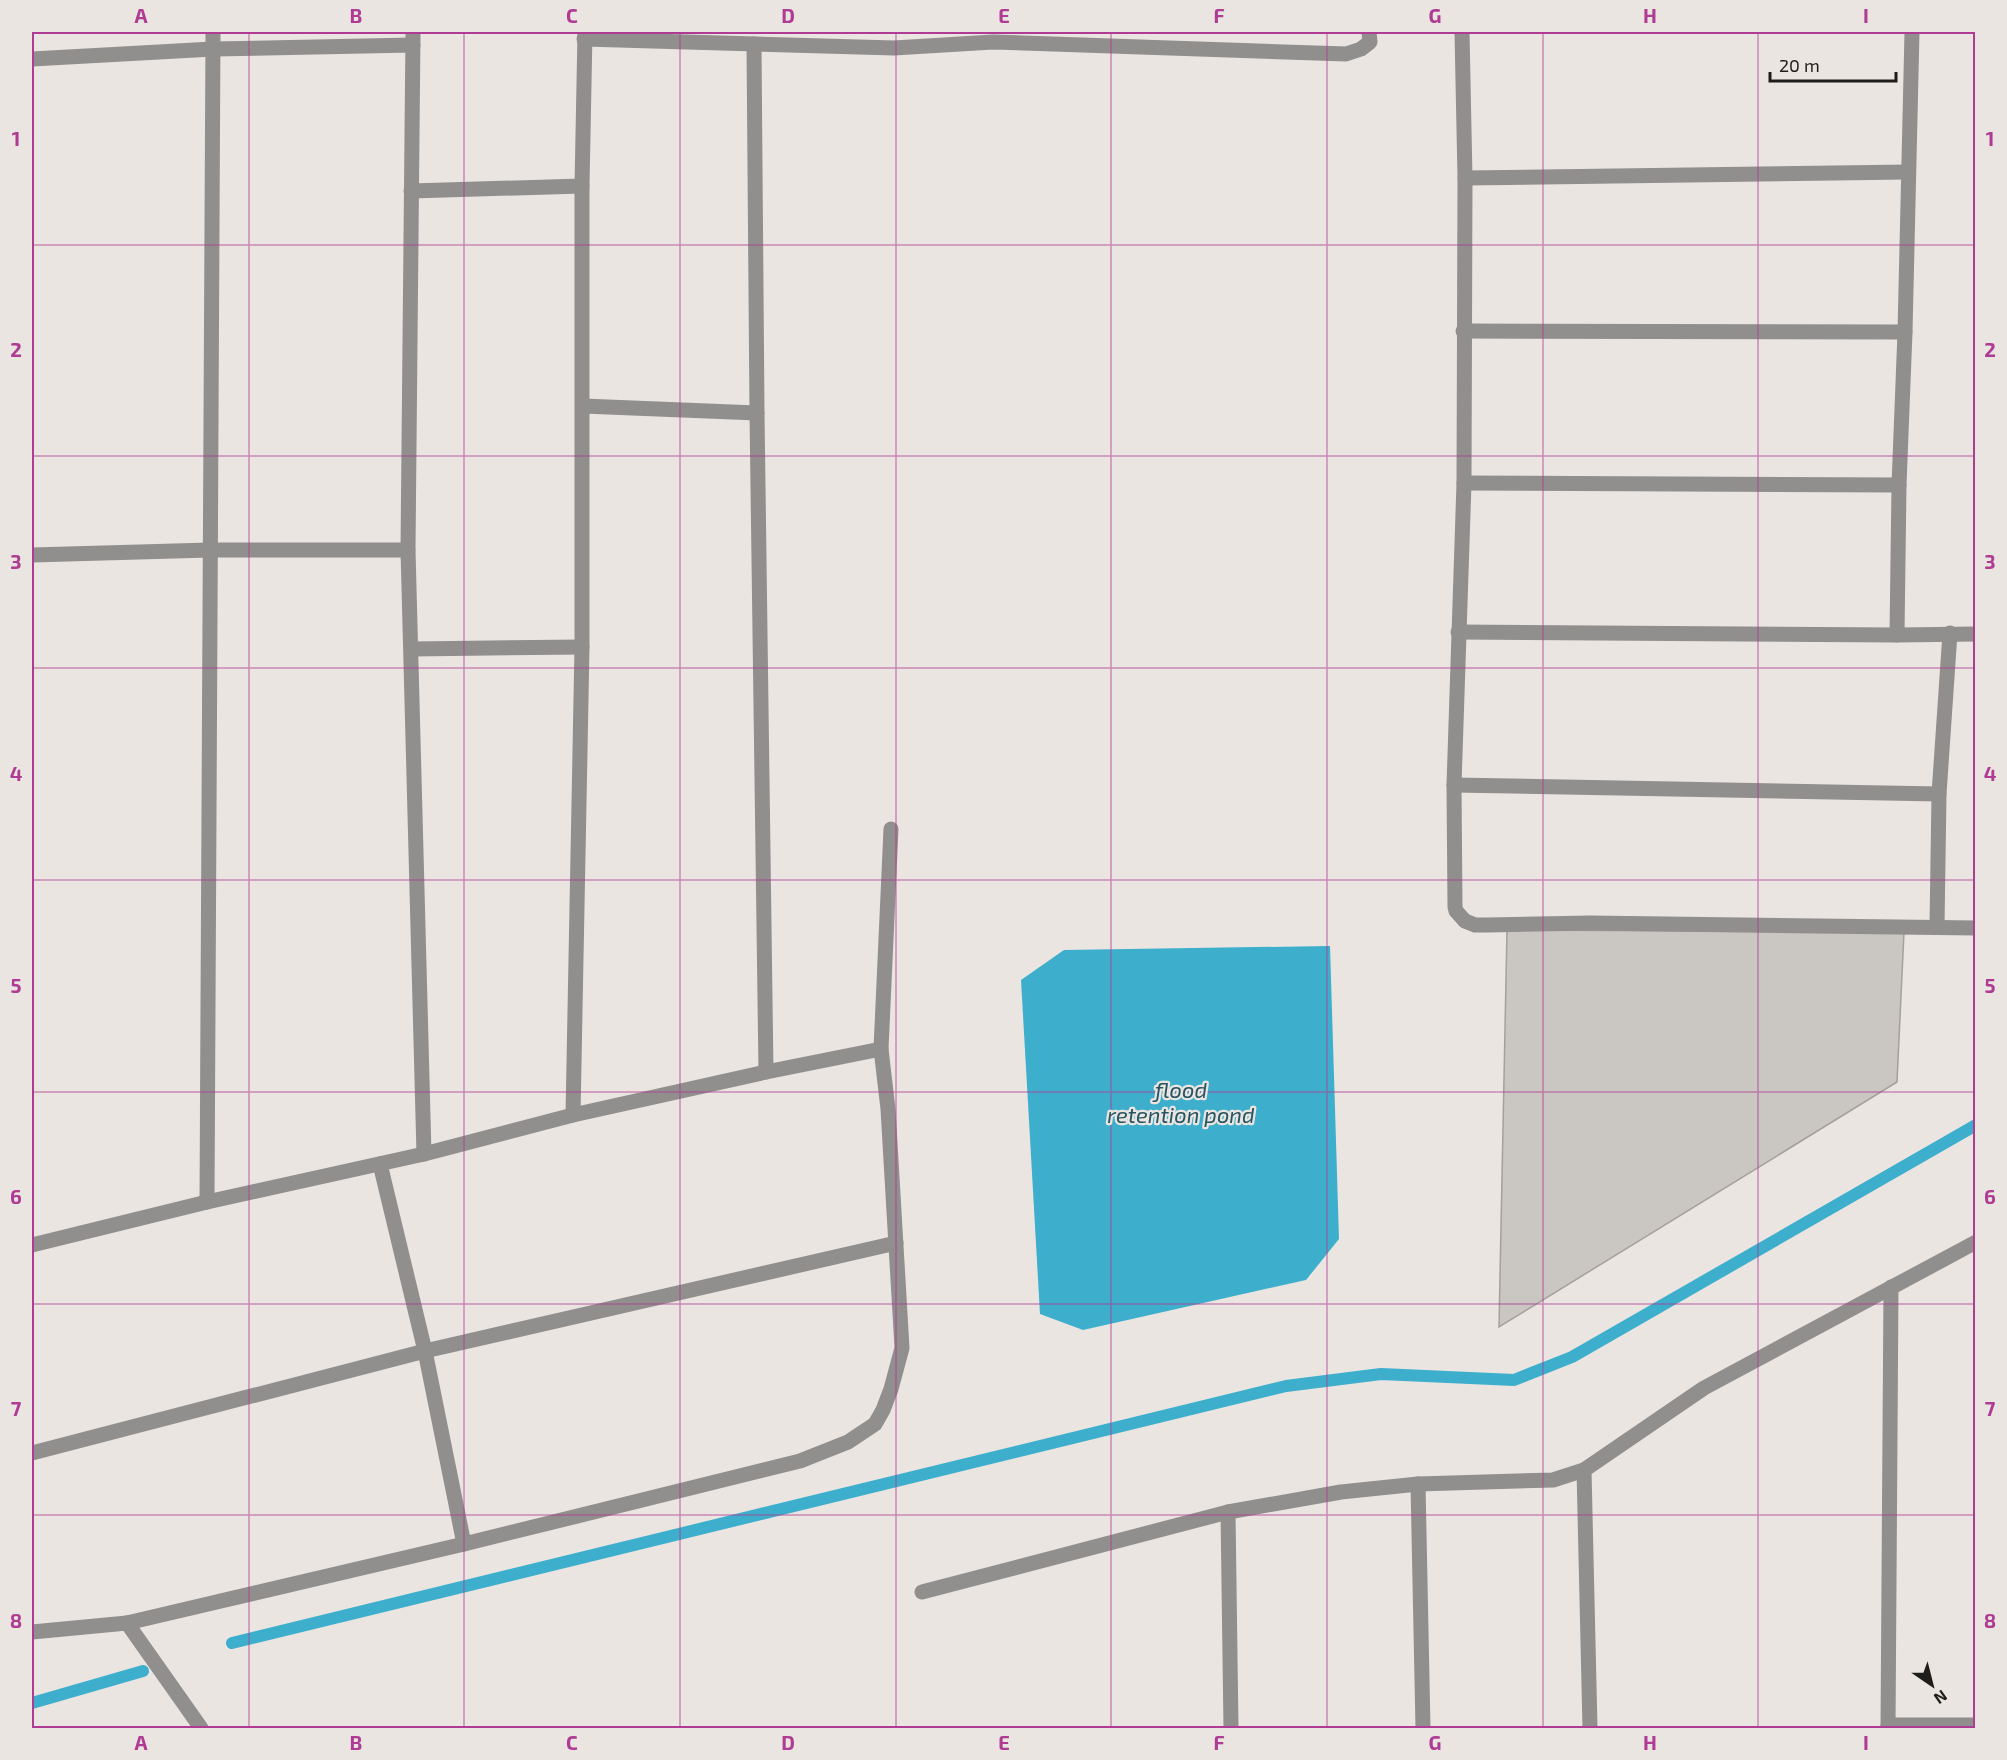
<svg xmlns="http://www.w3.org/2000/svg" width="2007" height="1760" font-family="'Exo 2',sans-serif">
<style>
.water{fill:#3dafcd}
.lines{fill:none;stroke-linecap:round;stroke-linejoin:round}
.stream{stroke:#3dafcd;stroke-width:12}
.building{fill:#cac6c1;stroke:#a4a09b;stroke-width:1.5}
.lane{stroke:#918e8e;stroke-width:15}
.street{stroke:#918e8e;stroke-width:15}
.grid{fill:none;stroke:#af3b94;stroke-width:1.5;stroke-opacity:0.55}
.labels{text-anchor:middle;stroke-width:4.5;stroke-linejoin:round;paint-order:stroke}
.water-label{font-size:22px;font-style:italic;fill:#265462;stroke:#eae5e0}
.neatline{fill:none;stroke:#af3b94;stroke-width:2}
.grid-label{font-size:20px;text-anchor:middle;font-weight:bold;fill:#af3b94}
</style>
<rect width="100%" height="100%" fill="#eae5e0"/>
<path class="water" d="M1330,946L1339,1239L1306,1280L1083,1330L1040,1314L1021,980L1064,950Z"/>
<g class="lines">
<g class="stream">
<path d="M232,1643L1286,1386L1381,1374L1514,1380L1572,1357L1976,1125"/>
<path d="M32,1703L143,1671"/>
</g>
</g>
<path class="building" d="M1507,930L1904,932L1897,1082L1499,1327Z"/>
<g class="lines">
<g class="lane">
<path d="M413,32L408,550L424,1154"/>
<path d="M1462,32L1465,178L1464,483L1454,785L1455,907L1456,911L1465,921"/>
<path d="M754,44L757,413L766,1072"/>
<path d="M32,59L213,49L413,45"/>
<path d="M1465,178L1908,172"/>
<path d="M411,191L582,186"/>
<path d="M583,406L757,413"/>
<path d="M1464,483L1899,485"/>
<path d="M32,555L210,550H408"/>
<path d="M412,649L582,647"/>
<path d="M1454,785L1939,794"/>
<path d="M1937,926L1939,794L1950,633"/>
<path d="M881,1049L891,829"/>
<path d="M380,1164L425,1351L464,1544"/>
<path d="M32,1453L425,1351L896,1243"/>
<path d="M1888,1725H1976"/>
</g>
<g class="street">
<path d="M584,39L894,48L993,42L1346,54L1361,49L1370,42L1369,32"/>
<path d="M1463,331L1905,332"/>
<path d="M1458,632L1897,635L1976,634"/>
<path d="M1897,635L1899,485L1905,332L1912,32"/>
<path d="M1465,921L1475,925H1488L1590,923L1976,928"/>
<path d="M573,1115L582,647V186L585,32"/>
<path d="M207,1202L213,32"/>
<path d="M32,1245L207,1202L424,1154L573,1115L766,1072L881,1049L888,1109L902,1348L891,1389L883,1410L875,1424L848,1442L800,1461L464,1544L127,1623L32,1632"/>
<path d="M1584,1470L1590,1728"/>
<path d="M1418,1484L1423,1728"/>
<path d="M1228,1512L1231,1728"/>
<path d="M922,1592L1228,1512L1341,1492L1418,1484L1553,1480L1584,1470L1704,1388L1976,1242"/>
<path d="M127,1623L201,1728"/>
<path d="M1888,1728L1891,1287"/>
</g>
</g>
<path class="grid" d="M249,32V1728M464,32V1728M680,32V1728M896,32V1728M1111,32V1728M1327,32V1728M1543,32V1728M1758,32V1728M32,245H1976M32,456H1976M32,668H1976M32,880H1976M32,1092H1976M32,1304H1976M32,1515H1976"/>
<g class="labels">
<g class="water-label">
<text x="1181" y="1098">flood<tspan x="1181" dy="25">retention pond</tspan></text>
</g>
</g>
<rect width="2007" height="1760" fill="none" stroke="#eae5e0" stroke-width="66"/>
<g transform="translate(1932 1685) rotate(145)" stroke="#eae5e0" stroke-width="4.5" paint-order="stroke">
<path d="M0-4.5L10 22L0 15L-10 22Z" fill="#1e1d1b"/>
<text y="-9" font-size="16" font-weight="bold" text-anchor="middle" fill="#1e1d1b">N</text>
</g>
<path d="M1770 72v9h126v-9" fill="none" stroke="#1e1d1b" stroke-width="3"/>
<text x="1779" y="72" font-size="18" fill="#1e1d1b" stroke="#eae5e0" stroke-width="4.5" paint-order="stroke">20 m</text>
<rect x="33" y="33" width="1941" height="1694" class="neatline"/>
<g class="grid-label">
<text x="141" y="23">A</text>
<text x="356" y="23">B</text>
<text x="572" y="23">C</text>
<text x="788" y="23">D</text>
<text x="1004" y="23">E</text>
<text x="1219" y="23">F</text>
<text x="1435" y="23">G</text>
<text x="1650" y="23">H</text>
<text x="1866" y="23">I</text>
<text x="16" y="146">1</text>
<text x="1990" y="146">1</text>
<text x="16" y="357">2</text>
<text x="1990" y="357">2</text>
<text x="16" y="569">3</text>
<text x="1990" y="569">3</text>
<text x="16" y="781">4</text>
<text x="1990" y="781">4</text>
<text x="16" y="993">5</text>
<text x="1990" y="993">5</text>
<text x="16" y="1204">6</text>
<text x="1990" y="1204">6</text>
<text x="16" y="1416">7</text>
<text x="1990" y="1416">7</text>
<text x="16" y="1628">8</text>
<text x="1990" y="1628">8</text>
<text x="141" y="1750">A</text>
<text x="356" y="1750">B</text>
<text x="572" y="1750">C</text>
<text x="788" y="1750">D</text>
<text x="1004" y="1750">E</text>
<text x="1219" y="1750">F</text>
<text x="1435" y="1750">G</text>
<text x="1650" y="1750">H</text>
<text x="1866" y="1750">I</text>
</g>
</svg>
